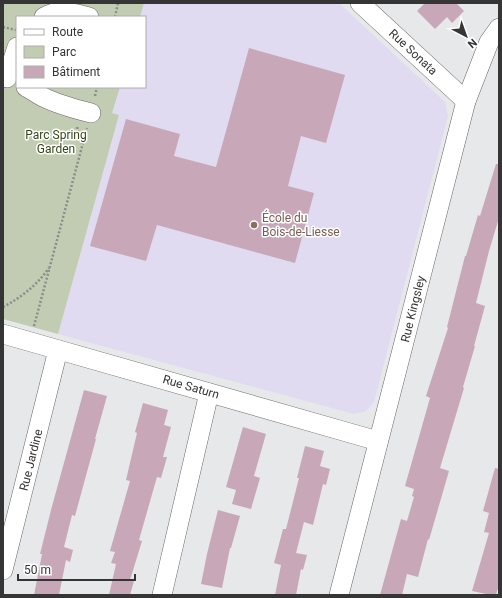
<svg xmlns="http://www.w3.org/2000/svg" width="502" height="598" font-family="Roboto,sans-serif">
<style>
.education{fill:#e0dbf0}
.green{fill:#c1ccb2}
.building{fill:#c8a8b8}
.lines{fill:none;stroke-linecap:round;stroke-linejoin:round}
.minor-casing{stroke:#676769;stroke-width:20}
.path{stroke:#8b8c8d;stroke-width:2.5;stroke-dasharray:2 2;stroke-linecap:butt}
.minor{stroke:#fff;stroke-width:19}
.education-dot{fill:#8d6e63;stroke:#fff;stroke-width:1.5}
.labels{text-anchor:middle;stroke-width:3;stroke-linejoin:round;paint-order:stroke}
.street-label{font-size:12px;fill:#353536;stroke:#fff}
.park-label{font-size:12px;fill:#354517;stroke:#fff}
.education-label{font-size:12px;fill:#785e54;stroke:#fff;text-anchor:start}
</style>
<rect width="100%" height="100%" fill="#e7e8ea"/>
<path class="education" d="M144,3H339L445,102L448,116L374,402L366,411L354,414L58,334L119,115L112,113L120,87H145V17H140Z"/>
<path class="green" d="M3,3H144L140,17H17V87H120L112,113L119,115L58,334L3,319Z"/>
<g class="building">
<path d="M425,3H456L464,11L452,23L447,17L435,29L417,11Z"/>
<path d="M249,48L345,75L326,143L301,136L288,186L314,193L295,263L157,225L146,261L90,246L126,119L180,134L174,156L216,167Z"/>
<path d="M496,164H499V218L489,251L476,303L485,306L474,346H475L463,387L464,388L440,468L449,471L429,540L428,539L418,577L407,574L402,595H380L401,519L407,521L414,497L412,496L414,489L405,486L430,398L426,396L448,328L447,327L465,256H466L478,215L480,216Z"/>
<path d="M84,390L107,396L95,439H96L75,516L72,515L64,547L73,550L70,562L66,560L59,595H34L42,554H40L51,510Z"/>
<path d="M143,403L168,410L164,425L171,427L163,457H167L161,478L157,477L139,540L142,541L130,580L134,581L130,595H109L116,564L111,563L115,552L110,551L130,481L126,480L137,433L135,432Z"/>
<path d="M243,427L266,434L254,476L260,478L251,509L232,504L236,490L226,487Z"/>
<path d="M305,446L324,451L320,466L330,469L326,485L323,484L313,525L304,522L296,553L307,555L303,570L301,569L296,595H275L281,565L274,563L283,529H286L299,478H297Z"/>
<path d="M495,468L499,469V585L496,595H491L472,591L489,533L484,532L489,513L483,511Z"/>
<path d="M218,510L240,516L231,548H230L222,588L201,584L207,554Z"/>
</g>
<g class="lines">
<defs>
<g id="minor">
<path d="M360,3L466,101"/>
<path d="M44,17C60,8 73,13 89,17"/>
<path d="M7,78L17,47"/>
<path d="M26,87C32,90 37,94 43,97C57,104 75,109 91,113"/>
<path d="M3,334L378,441"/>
<path d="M3,570L58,350"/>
<path d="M162,595L209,393"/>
<path d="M339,595L466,101L489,42L499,28"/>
</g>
</defs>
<use href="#minor" class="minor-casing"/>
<g class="path">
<path d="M115,17L118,3"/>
<path d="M3,27L16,30"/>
<path d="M95,96L97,87"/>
<path d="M77,127L82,143"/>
<path d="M3,307C22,297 37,285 49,268"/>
<path d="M34,326L87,128"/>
</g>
<use href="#minor" class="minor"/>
</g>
<circle class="education-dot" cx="254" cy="225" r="4"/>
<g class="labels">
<g class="street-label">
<text transform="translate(413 52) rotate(43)" y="4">Rue Sonata</text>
<text transform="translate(413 309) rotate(-76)" y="4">Rue Kingsley</text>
<text transform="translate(191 387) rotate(16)" y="4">Rue Saturn</text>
<text transform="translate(31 460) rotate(-76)" y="4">Rue Jardine</text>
</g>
<g class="park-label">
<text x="56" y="139">Parc Spring<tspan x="56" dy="14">Garden</tspan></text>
</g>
<g class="education-label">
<text x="262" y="222">École du<tspan x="262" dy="14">Bois-de-Liesse</tspan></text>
</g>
</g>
<rect width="502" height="598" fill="none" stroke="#353536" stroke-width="8"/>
<rect x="16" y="16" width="130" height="72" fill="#ffffff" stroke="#aeaeaf"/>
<rect x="24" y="29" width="20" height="6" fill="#ffffff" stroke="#aeaeaf"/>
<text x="52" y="36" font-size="12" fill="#353536">Route</text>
<rect x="24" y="46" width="20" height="12" fill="#c1ccb2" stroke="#aeaeaf"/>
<text x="52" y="56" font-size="12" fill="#353536">Parc</text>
<rect x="24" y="66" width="20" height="12" fill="#c8a8b8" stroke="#aeaeaf"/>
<text x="52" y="76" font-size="12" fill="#353536">Bâtiment</text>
<g transform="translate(466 36) rotate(139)" stroke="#ffffff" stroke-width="3" paint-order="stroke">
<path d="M0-3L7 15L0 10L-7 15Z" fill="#353536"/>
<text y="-6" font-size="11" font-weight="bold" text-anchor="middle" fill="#353536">N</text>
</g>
<path d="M18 574v6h117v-6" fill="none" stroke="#353536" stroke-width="2"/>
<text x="24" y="574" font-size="12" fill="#353536" stroke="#ffffff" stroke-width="3" paint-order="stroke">50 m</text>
</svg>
